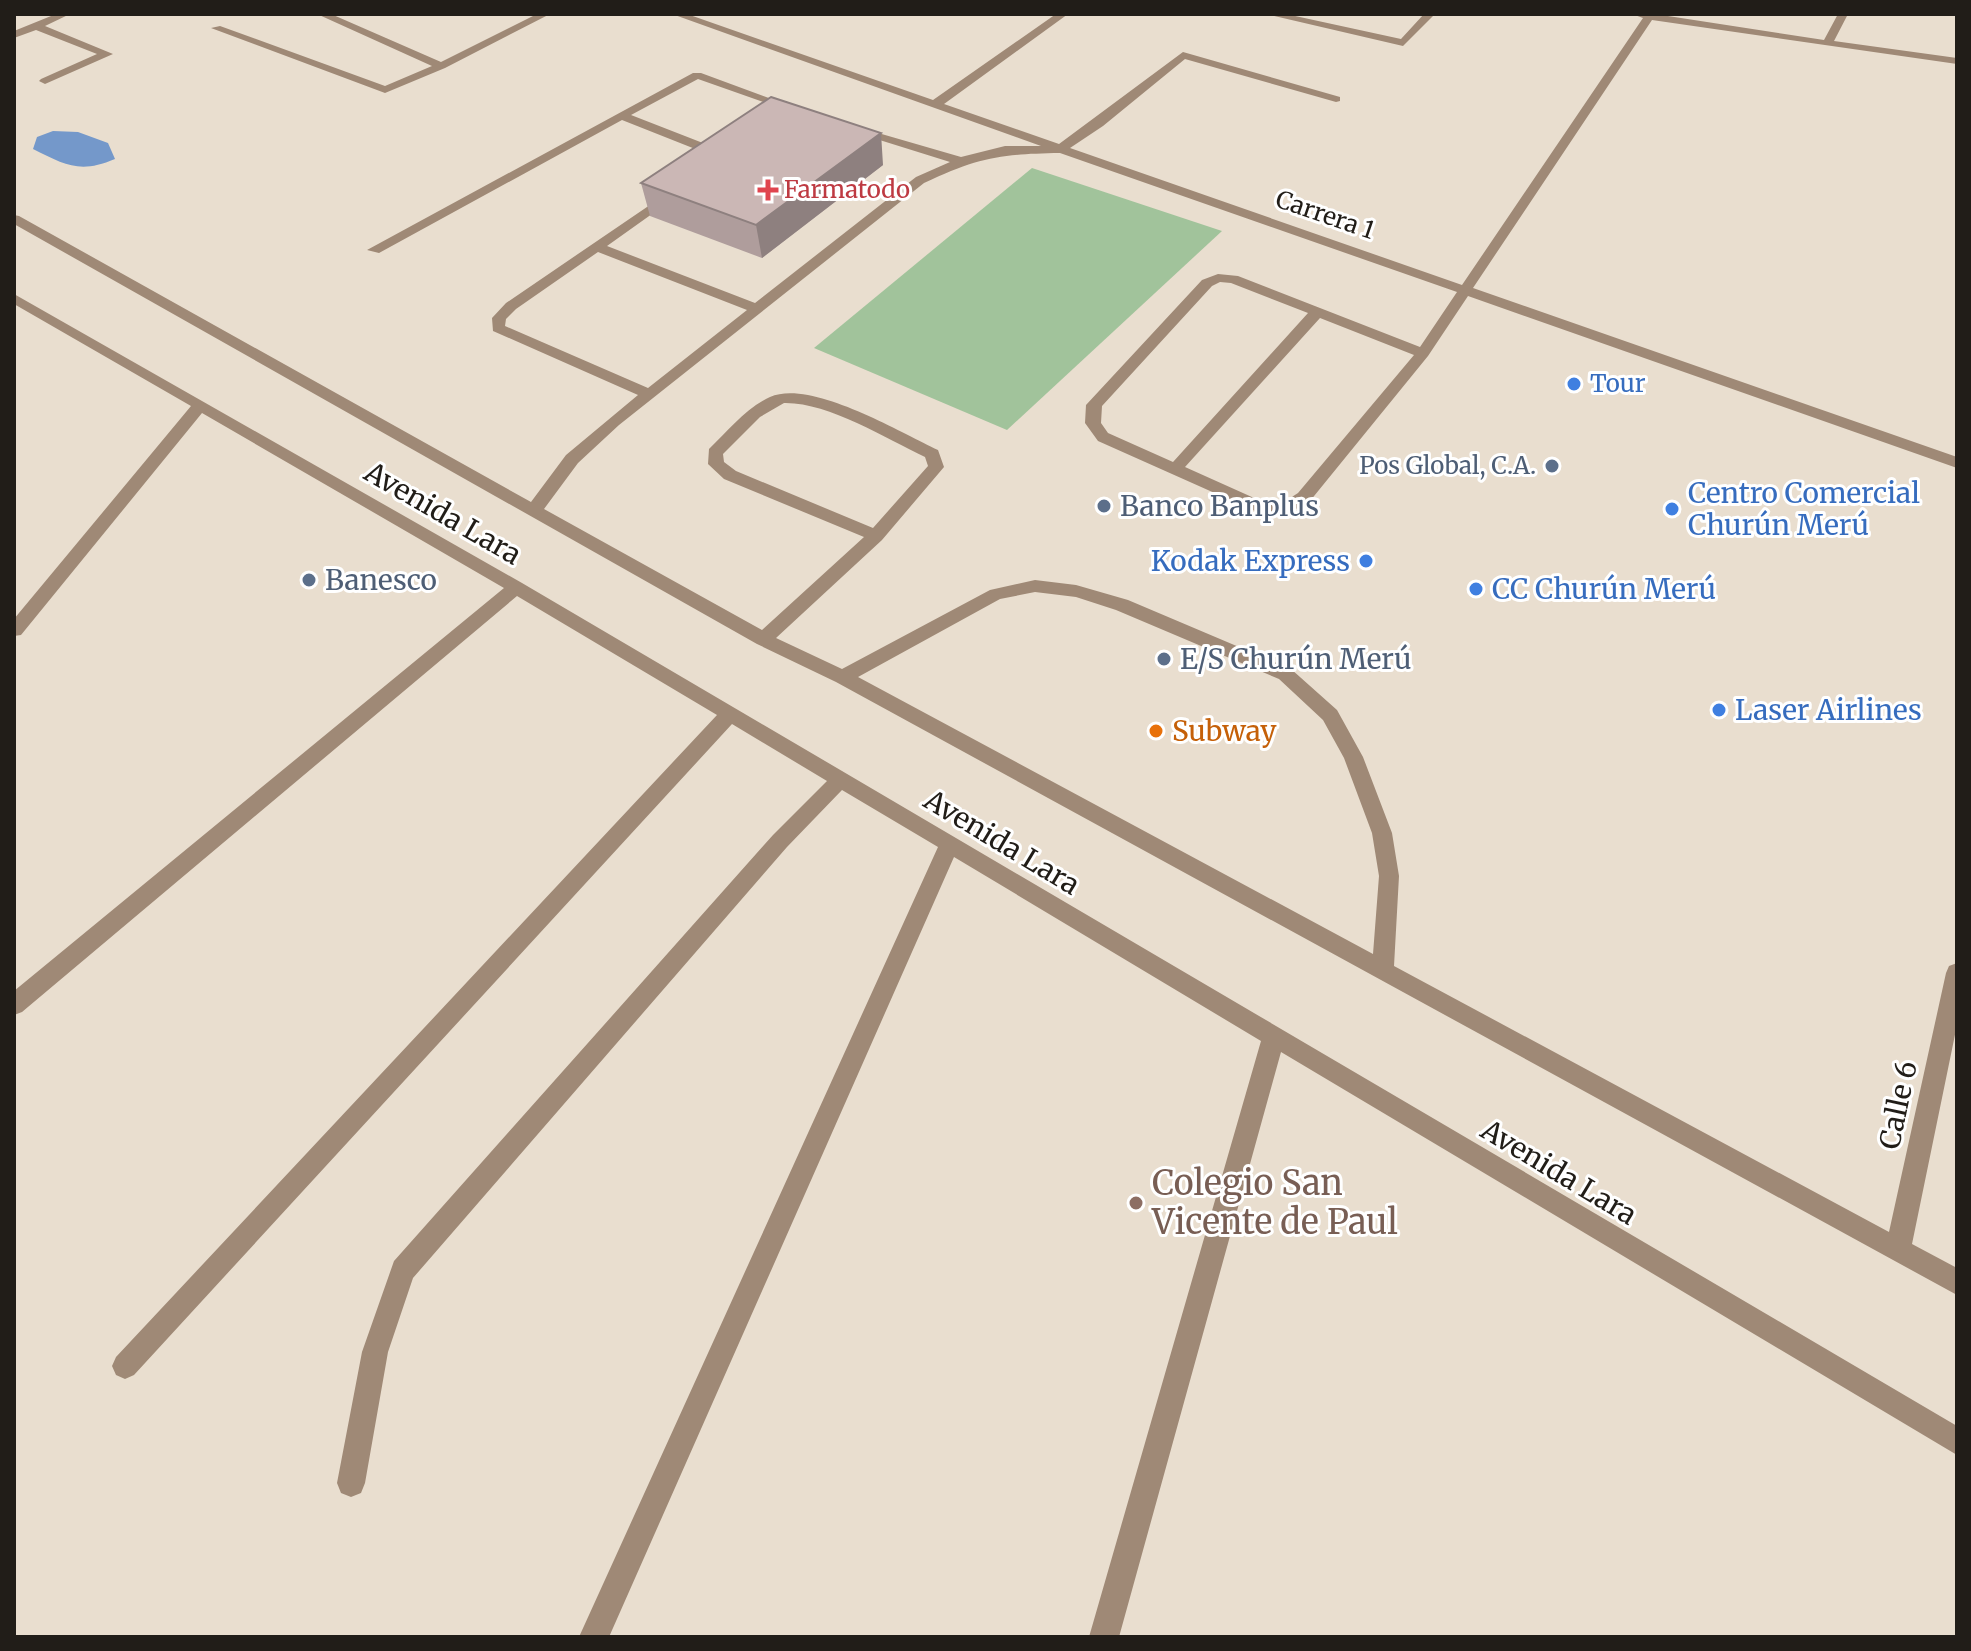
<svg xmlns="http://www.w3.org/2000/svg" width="1971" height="1651" font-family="Merriweather,serif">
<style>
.green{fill:#a1c39b}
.water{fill:#7498ca}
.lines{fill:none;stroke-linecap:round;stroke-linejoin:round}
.minor{fill:#9f8976;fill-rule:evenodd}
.wall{fill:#af9d9c}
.shaded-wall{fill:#8e807f}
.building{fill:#cbb7b5;stroke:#8e807f;stroke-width:2}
.health-dot{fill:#e0444e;stroke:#fff;stroke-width:3}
.shop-dot{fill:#3f7fe0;stroke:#fff;stroke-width:3}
.service-dot{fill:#5c6f8a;stroke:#fff;stroke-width:3}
.food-dot{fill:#e8710a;stroke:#fff;stroke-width:3}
.education-dot{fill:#8d6e63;stroke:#fff;stroke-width:3}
.labels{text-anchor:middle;stroke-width:6;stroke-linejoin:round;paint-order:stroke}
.far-health-label{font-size:24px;fill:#be3a42;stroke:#fff;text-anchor:start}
.far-street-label{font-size:24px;fill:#211d18;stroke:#fff}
.far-shop-label{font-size:24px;fill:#366cbe;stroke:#fff;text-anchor:start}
.far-service-label{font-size:24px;fill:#4e5e75;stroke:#fff;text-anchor:end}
.shop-label{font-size:28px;fill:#366cbe;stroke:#fff;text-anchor:start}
.service-label{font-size:28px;fill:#4e5e75;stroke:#fff;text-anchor:start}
.street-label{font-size:28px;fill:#211d18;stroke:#fff}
.food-label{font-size:28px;fill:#c56008;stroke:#fff;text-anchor:start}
.near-education-label{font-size:34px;fill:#785e54;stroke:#fff;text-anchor:start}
</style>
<rect width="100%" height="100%" fill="#e9decf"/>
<path class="green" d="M1032,168L1222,231L1007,430L814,348Z"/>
<path class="water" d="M53,131L78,132L108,143L115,159C80,174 65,165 33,149L37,137Z"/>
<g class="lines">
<g class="minor">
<path d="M56,14H70L45,26L113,54L45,84L39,81L41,79L97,54L36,30L14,38V31Z"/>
<path d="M317,14H331L441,62L537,14H550L445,68L385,93L211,28L220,26L385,86L432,66Z"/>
<path d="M672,14H687L933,100L1056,14H1068L944,104L1059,144L1183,52L1340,97V101L1336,102L1185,59L1103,126L1070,148L1462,285L1643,18L1632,14H1655L1824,40L1838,14H1848L1834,41L1957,58V64L1652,20L1473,288L1957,457V468L1468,296L1428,356L1310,501L1287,514L1255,511L1098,441L1085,423L1086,405L1202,280L1218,274L1238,276L1420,347L1457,292L1060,153C1001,154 979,157 924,183L619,425L578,463L544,509L762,630L864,537L724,479L708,464L709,449C728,431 746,408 770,397C811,379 899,432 938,450L944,467L882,540L776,638L842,669L990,590L1035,580L1076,585L1128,600L1291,669L1337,710L1363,757L1392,833L1399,876L1394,966L1889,1232L1946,973L1949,966L1957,963V1025L1912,1244L1957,1268V1295L836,682L757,644L14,224V215L19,216L531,502L566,455L638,395L493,331L492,318L506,303L669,192L675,196L673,199L607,246L755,303L916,177L950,162L854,132V126L961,157L1005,146H1041ZM598,252L747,310L648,388L505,326L506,319L516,309ZM1220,282L1231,283L1308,313L1173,462L1108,433L1101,423L1102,406L1212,286ZM1320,318L1414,355L1298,493L1284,502H1263L1185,467ZM784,403C828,402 885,438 925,457L928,466L873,528L736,471L724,462L723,454L760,417ZM1035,592L1076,597L1116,610L1279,679L1323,720L1344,758L1372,833L1379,876L1373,954L858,677L1000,599Z"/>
<path d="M1266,14H1286L1401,39L1424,14H1435L1403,46Z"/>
<path d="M693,73H701L796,108L786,110L698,79L631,115L726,152V158H718L622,120L379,253L367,250Z"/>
<path d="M14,294L522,583L1957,1426V1455L1281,1052L1119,1637H1089L1261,1041L954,857L609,1637H579L938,847L842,790L787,847L413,1278L388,1352L365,1483L361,1493L351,1497L341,1493L337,1483L362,1352L394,1261L773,835L827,781L732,724L134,1375L125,1379L116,1375L112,1366L116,1357L717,715L517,596L22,1012L14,1015V991L504,588L202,413L21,635L14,636V619L191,406L14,304Z"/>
</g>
</g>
<path class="wall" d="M883,165L762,258L650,216L641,183Z"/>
<path class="shaded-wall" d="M881,133L883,165L762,258L756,225Z"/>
<path class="building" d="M771,97L881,133L756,225L641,183Z"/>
<path class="health-dot" d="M764 178h8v8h8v8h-8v8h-8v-8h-8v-8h8z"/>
<g class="shop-dot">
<circle cx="1574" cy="384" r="8"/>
<circle cx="1672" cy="509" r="8"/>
<circle cx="1366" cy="561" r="8"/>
<circle cx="1476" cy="589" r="8"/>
<circle cx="1719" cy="710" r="8"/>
</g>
<g class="service-dot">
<circle cx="1552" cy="466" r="8"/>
<circle cx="1104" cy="506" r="8"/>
<circle cx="309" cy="580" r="8"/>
<circle cx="1164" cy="659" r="8"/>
</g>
<circle class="food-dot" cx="1156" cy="731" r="8"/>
<circle class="education-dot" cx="1136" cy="1203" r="8"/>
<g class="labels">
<g class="far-health-label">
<text x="784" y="198">Farmatodo</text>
</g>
<g class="far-street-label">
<text transform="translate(1325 215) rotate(19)" y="8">Carrera 1</text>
</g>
<g class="far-shop-label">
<text x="1590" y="392">Tour</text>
</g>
<g class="far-service-label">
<text x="1536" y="474">Pos Global, C.A.</text>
</g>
<g class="shop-label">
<text x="1688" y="503">Centro Comercial<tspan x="1688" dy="32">Churún Merú</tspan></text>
<text x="1350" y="571" text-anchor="end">Kodak Express</text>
<text x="1492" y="599">CC Churún Merú</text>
<text x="1735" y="720">Laser Airlines</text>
</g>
<g class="service-label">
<text x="1120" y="516">Banco Banplus</text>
<text x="325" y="590">Banesco</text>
<text x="1180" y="669">E/S Churún Merú</text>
</g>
<g class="street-label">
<text transform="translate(443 513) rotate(30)" y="10">Avenida Lara</text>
<text transform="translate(1002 842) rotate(31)" y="10">Avenida Lara</text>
<text transform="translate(1898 1105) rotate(-78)" y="10">Calle 6</text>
<text transform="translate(1559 1172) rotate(31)" y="10">Avenida Lara</text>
</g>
<g class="food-label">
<text x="1172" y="741">Subway</text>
</g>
<g class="near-education-label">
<text x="1152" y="1195">Colegio San<tspan x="1152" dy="39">Vicente de Paul</tspan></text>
</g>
</g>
<rect width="1971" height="1651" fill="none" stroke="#211d18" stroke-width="32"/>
</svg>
